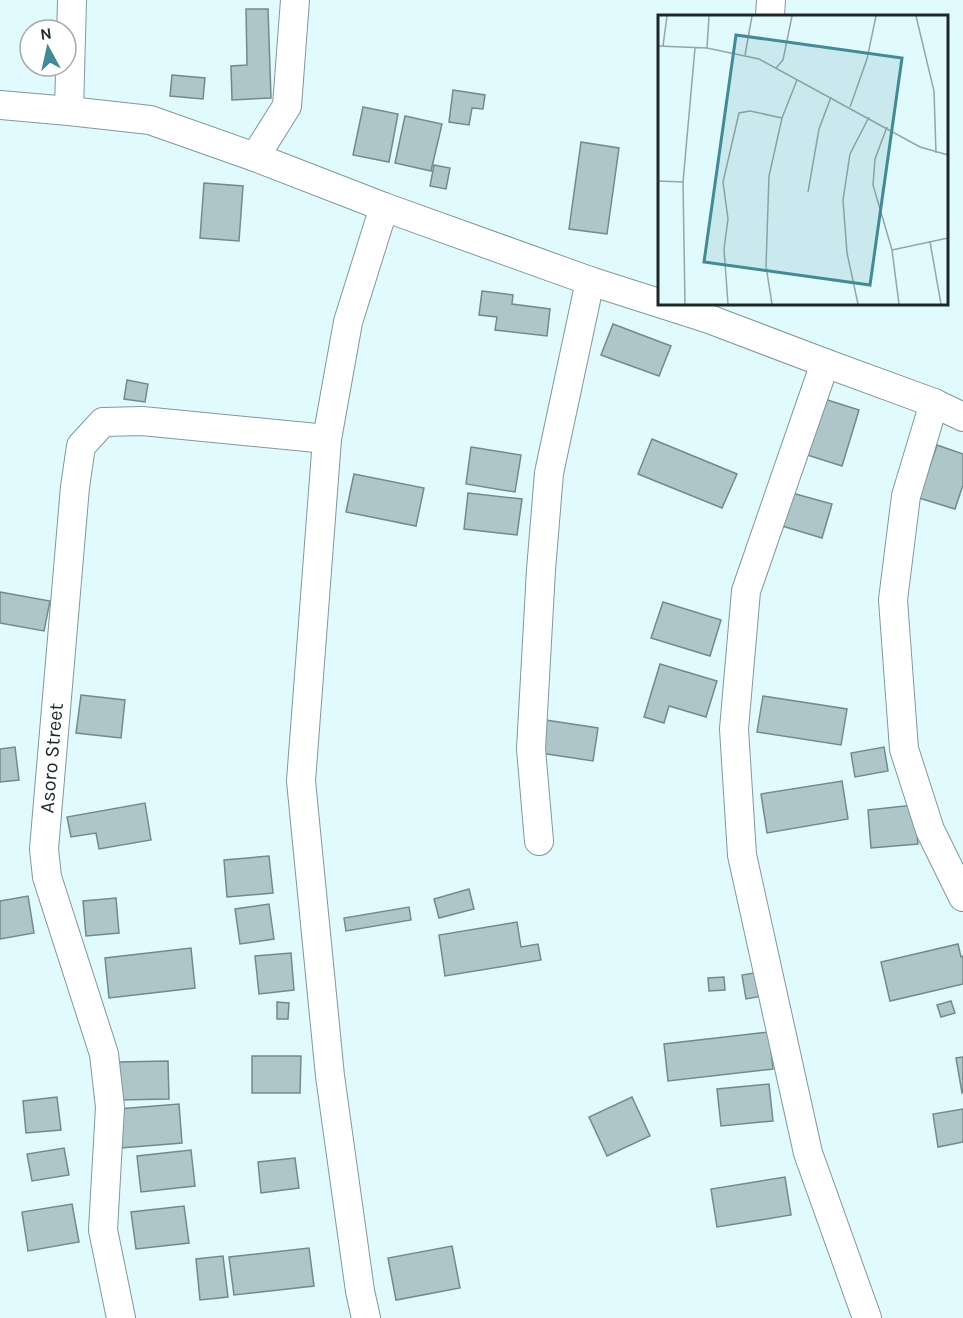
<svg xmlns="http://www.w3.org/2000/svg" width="963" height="1318" font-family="Karla,sans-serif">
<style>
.building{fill:#aec6ca;stroke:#738a8d;stroke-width:1.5}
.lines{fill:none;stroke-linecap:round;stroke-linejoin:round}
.minor-casing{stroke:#81989c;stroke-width:30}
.minor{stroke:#fff;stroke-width:28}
.labels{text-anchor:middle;stroke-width:5;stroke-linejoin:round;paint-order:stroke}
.street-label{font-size:20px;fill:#1e2728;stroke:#fff}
.inset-road{fill:none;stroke:#93a6a8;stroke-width:1.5}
.view{fill:#448a95;fill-opacity:0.15;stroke:#448a95;stroke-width:3}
.inset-edge{fill:none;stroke:#1e2728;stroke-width:3}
</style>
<rect width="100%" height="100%" fill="#e1fafe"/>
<g class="building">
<path d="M246,9H268L271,98L232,100L231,66L247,65Z"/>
<path d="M172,75L205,78L203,99L170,96Z"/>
<path d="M453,90L485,95L483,109L472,108L469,125L449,122Z"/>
<path d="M363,107L398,114L389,162L353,155Z"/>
<path d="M405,116L442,124L431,171L395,163Z"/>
<path d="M581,142L619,148L607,234L569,229Z"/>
<path d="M434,165L450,168L446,189L430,186Z"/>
<path d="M204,183L243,186L239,241L200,238Z"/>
<path d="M482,291L513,295L512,304L550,309L547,336L495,330L497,317L479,315Z"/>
<path d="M613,324L671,346L659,376L601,355Z"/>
<path d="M127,380L148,384L145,402L124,399Z"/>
<path d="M818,397L859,410L842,466L801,453Z"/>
<path d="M652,439L737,474L722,508L638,474Z"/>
<path d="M937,445L963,454V485L955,509L919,498Z"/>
<path d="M471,447L521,455L515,492L466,484Z"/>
<path d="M354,474L424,488L416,526L346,512Z"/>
<path d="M468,493L522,499L517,535L464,529Z"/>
<path d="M792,493L832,504L822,538L782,526Z"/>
<path d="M0,592L50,601L44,631L0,623Z"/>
<path d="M663,602L721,620L710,656L651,638Z"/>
<path d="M660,664L717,681L706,717L669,706L664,723L644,717Z"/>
<path d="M81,695L125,700L121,738L76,733Z"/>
<path d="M763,696L847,709L841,745L757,732Z"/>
<path d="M539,719L598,728L593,761L534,752Z"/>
<path d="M15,747L19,780L0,782V749Z"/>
<path d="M884,747L888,771L855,777L851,753Z"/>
<path d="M842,781L848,819L767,833L761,794Z"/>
<path d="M145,803L151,840L99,849L96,833L71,837L67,817Z"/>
<path d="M914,805L918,844L871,848L868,810Z"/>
<path d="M269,856L273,893L227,897L224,860Z"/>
<path d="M469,889L474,909L439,918L434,899Z"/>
<path d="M28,896L34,933L0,939V901Z"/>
<path d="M116,898L119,933L86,936L83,901Z"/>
<path d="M269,904L274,939L240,944L235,909Z"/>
<path d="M409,907L411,920L346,931L344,918Z"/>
<path d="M517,922L521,947L538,944L541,960L445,976L439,935Z"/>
<path d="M958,944L961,957L963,956V984L890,1001L881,962Z"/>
<path d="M191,948L195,988L109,998L105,958Z"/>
<path d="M291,953L294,990L259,994L255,956Z"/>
<path d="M759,972L763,996L746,999L742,975Z"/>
<path d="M724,977L725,990L709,991L708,978Z"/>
<path d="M951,1001L955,1013L941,1017L937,1005Z"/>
<path d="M277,1002L289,1003L288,1019H277Z"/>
<path d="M769,1032L773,1069L668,1081L664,1044Z"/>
<path d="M252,1056H301L300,1093H252Z"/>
<path d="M963,1057V1092L962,1093L956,1058Z"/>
<path d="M168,1061L169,1099L118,1100L117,1062Z"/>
<path d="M769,1084L773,1121L721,1126L717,1089Z"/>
<path d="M57,1097L61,1130L26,1133L23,1101Z"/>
<path d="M632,1097L650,1136L607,1156L589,1117Z"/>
<path d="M179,1104L182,1143L121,1148L118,1109Z"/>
<path d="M963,1109V1142L938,1147L933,1114Z"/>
<path d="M64,1148L69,1175L32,1181L27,1154Z"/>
<path d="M191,1150L195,1186L141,1192L137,1156Z"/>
<path d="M295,1158L299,1188L261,1193L258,1162Z"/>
<path d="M785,1177L791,1215L717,1227L711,1189Z"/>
<path d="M72,1204L79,1242L28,1251L22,1212Z"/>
<path d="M184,1206L189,1243L136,1249L131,1212Z"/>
<path d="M452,1246L460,1288L396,1300L388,1258Z"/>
<path d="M309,1248L314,1286L234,1295L229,1257Z"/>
<path d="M223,1256L228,1297L200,1300L196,1259Z"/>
</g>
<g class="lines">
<defs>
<g id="minor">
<path d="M770,16L771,0"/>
<path d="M0,105L69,111L150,120L255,157L384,207L590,281L709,319L825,363L934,403L963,417"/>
<path d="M69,111L72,0"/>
<path d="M255,157L287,106L295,0"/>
<path d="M825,363L746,591L734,729L742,855L808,1153L867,1318"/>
<path d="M934,403L906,496L893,600L904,749L930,830L963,897"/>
<path d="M539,841L531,749L541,570L549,473L590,281"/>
<path d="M121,1318L103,1230L110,1107L104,1054L47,877L44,849L75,487L81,446L103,422L142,421L327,439"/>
<path d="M366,1318L360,1291L330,1076L301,781L327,439L348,322L384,207"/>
</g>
</defs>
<use href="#minor" class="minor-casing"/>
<use href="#minor" class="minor"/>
</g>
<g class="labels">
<g class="street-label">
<text transform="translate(51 758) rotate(-85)" y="7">Asoro Street</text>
</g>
</g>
<g transform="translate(658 15)">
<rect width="290" height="290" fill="#e1fafe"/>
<path class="inset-road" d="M258,1L276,76L278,138M0,31L49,33L101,44L262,132L290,140M5,31L9,1M49,33L51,1M87,40L94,1M118,53L125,45L134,1M192,92L209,44L218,1M229,112L217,144L215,170L234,235L241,289M0,166L25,167M150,177L161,114L173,82M272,227L283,289M234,235L290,223M27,289L25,167L37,33M70,289L66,234L70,204L65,167L81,98L92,96L124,103M114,289L108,251L111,161L124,103L139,65M200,289L189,238L185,185L192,139L211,102"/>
<path class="view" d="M78,20L244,43L212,270L46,247Z"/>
<rect width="290" height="290" class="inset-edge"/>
</g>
<g transform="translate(48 48) rotate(352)"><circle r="28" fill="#ffffff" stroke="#a5a9a9" stroke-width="1.5"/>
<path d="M0-4.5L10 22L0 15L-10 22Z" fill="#448a95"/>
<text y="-9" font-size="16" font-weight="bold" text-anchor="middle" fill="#1e2728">N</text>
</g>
</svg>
